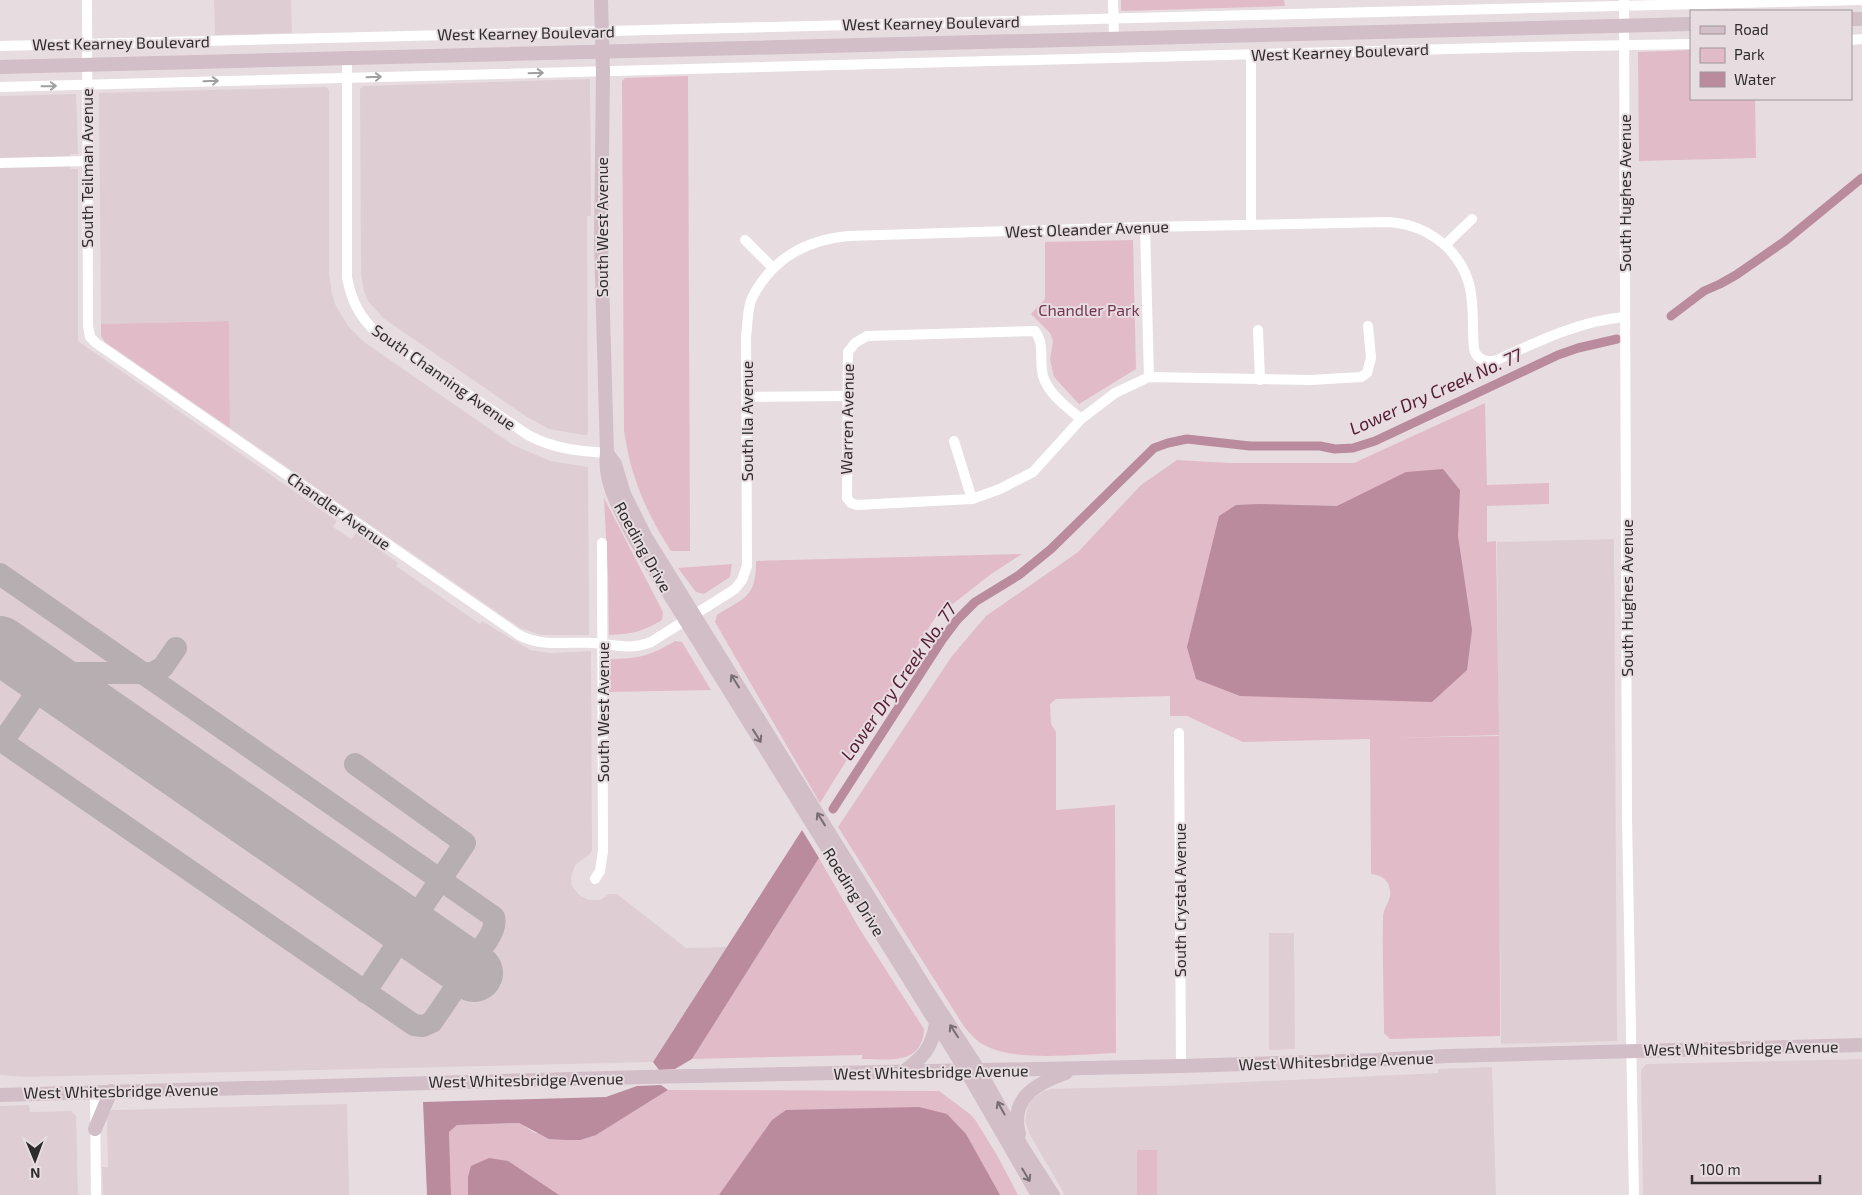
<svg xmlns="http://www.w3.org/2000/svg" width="1862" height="1195" font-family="'Exo 2',sans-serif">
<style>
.built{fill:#deced3}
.green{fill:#e1bbc8}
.water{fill:#ba8b9c}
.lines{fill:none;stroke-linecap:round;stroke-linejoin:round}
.canal{stroke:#ba8b9c;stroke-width:9}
.taxiway{stroke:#b7aeb1;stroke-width:22}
.runway{stroke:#b7aeb1;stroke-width:58}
.street{stroke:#fff;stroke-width:10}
.secondary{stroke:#d2bec6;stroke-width:14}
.oneway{stroke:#a1a0a0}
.oneway2{stroke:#786e72}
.labels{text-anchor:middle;stroke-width:4;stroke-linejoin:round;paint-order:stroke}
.street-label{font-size:16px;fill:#2f2c2d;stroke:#e7dde0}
.park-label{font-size:16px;fill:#73374f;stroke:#e7dde0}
.water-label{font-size:18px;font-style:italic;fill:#541b34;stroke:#e7dde0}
</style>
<rect width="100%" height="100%" fill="#e7dde0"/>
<g class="built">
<path d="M214,0H291L292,33L215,35Z"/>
<path d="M590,79L591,216H587L588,432L587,435H583L549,429L527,417L383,318L368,301L364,291L361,275L360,89L363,86Z"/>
<path d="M326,87L329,90V273L332,294L336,306L348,326L364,342L513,445L550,461L588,467L589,635H541L520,628L230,428L229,321L101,324L99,93Z"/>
<path d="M76,94L78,154H70L71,169H78V341L337,521L333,527L351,539L356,533L398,563L396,566L480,624L482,621L530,650L551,653L591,651L592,850L589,855L575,865L571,878L572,886L579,895L589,900H600L609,894H617L686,948L727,947L653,1062L26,1077L0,1075V96Z"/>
<path d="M1614,539L1617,1041L1501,1044L1497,542Z"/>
<path d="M1269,933H1294L1295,1049L1269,1050Z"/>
<path d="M1862,1059V1195H1643L1641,1070L1646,1064Z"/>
<path d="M1492,1067L1496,1195H1065L1030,1135L1025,1121L1028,1106L1032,1099L1044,1091L1051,1089L1161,1086L1438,1073V1069Z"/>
<path d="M347,1104L349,1195H103L102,1167H108L107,1115L112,1110Z"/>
<path d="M29,1105L30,1112L71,1111L76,1116L78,1195H0V1106Z"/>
</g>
<g class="green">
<path d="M1121,0H1284L1285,6L1121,11Z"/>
<path d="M1691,50V99H1755L1756,158L1639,161L1638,52Z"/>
<path d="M688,76L690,551H671C646,513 630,475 624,430L622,81L625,78Z"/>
<path d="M1133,240L1136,369L1079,404L1054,377L1050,360L1053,341L1050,333L1031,314L1045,299V242Z"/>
<path d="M229,321L230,428L105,342L101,336V324Z"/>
<path d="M1485,403L1487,485L1549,483V504L1487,506V542L1496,541L1499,735L1394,738L1499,736L1500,1036L1390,1039L1384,1033C1384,994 1382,955 1383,916C1384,906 1392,900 1390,890C1389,880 1381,875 1371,874L1370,739L1243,742L1187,716H1170V696L1056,699L1050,704L1051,724L1056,732V810L1115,805L1116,1053C1080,1054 1017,1062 986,1046C977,1042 969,1033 963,1025L838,827L952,656L986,616L1078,552L1141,485L1177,460L1229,463H1354Z"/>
<path d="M604,498L663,612L662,620C642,632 632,634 609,635L608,576Z"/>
<path d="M1022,554L991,574L935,618L820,803L715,622L717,615C745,597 756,598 756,561Z"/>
<path d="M732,564L730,577L704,594L696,592L678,568Z"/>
<path d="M675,641L682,642L711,690L609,692V659C638,659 650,656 675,641Z"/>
<path d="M819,858L859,928L924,1029C922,1066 888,1059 862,1059V1055L692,1059Z"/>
<path d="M668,1090L939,1091L970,1114L976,1121L998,1157L1018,1195H451L449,1132L457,1125L519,1123L535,1133L596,1135Z"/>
<rect x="1137" y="1150" width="20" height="45"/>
</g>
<g class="water">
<path d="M1443,469L1460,490L1458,536L1472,630L1467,670L1432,702L1240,696L1196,679L1187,647L1219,516L1236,505L1259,504L1337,506L1406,472Z"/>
<path d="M802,830L819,858L692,1059L675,1069L659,1070L653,1062Z"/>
<path d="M661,1085L668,1090L596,1135L580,1140H565L549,1139L519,1123L457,1125L449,1132L451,1195H427L423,1102L606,1097L637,1086Z"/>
<path d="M919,1107L947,1114L966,1134L1000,1195H719L772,1120L786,1110Z"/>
<path d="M489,1158L508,1161L559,1195H468V1177L471,1166Z"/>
</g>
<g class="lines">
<g class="canal">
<path d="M1671,316L1704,291L1720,284L1736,275L1785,241L1862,178"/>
<path d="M833,809L942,640L957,620L975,602L1019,575L1051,549L1154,448L1168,443L1187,439L1250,446H1320L1335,449L1353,448L1375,441L1558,355L1578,348L1617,339"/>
</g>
<g class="taxiway">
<path d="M0,574L494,917C498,929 480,955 468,958C460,961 453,956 445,953"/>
<path d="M39,673H153L163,667L176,648"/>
<path d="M0,740L414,1025L423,1026L432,1022L460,981C463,968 454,961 445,953"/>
<path d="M3,741L47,678"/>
<path d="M355,764L465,843L365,992"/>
</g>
<path class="runway" d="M0,645L474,973"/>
<g class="street">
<path d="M87,0L88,326L90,337L96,343L519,635C544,648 568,641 594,643C615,645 631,650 651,642L735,589L742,580L747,566L746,336C748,325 747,308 752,298C772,259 805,240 848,236L1145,227L1389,222C1412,224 1428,231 1445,245"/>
<path d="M1113,0L1114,38"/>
<path d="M1624,1L1627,818L1634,1195"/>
<path d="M1851,40L1862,39"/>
<path d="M0,46L1862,0"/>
<path d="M1251,54V225"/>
<path d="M347,58V277C351,300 359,316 376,332L528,435C554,449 578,451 607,453"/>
<path d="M0,87L1527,47L1691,44"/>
<path d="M0,163L87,161"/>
<path d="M1472,219L1445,245C1472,271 1473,295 1473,331C1474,338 1472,348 1476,354C1481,362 1490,362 1497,360C1539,341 1579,321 1625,317"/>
<path d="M1145,227L1149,377"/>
<path d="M745,240L773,268"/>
<path d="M1258,330L1260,380"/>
<path d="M747,397L847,396"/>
<path d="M1081,419C1067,407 1049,395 1043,376C1039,360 1045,344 1035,331L867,336L855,343L848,352L847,498L851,503L857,505L972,499L1000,489L1033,472L1081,419L1115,393L1149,377L1311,380L1361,377L1367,373L1371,358L1368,326"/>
<path d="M954,441L972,499"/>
<path d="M1179,733L1181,1066"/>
<path d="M595,879L600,871L603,851L602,543"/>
<path d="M95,1091L96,1195"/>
</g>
<g class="secondary">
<path d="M601,0L603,71L601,243L607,453C603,483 622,513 635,539L967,1072L1038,1195"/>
<path d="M1851,19H1862"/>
<path d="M0,67L1691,24"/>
<path d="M607,453L615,464L624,494L645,536L924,986L980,1072L1022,1147L1053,1195"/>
<path d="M902,1073C923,1057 931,1050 936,1024"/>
<path d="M0,1095L645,1077L1181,1066L1376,1060L1447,1056L1862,1045"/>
<path d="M95,1129L111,1091"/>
<path d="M1019,1134C1009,1098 1037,1083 1066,1073"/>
</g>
</g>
<defs><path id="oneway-shaft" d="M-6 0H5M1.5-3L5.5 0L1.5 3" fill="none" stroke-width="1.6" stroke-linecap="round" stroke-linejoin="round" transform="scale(1.25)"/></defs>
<g class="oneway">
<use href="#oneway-shaft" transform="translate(536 73) rotate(-2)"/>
<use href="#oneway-shaft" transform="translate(374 77) rotate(-2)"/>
<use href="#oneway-shaft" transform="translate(211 81) rotate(-2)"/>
<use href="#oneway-shaft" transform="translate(49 86) rotate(-1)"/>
</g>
<g class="oneway2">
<use href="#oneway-shaft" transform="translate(735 681) rotate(-122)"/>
<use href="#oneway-shaft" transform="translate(757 736) rotate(58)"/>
<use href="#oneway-shaft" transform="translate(821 819) rotate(-122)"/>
<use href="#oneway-shaft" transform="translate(954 1031) rotate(-123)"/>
<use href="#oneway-shaft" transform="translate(1001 1108) rotate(-119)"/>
<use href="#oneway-shaft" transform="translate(1026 1175) rotate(59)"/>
</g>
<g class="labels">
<g class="street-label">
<text transform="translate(931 23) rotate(-1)" y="6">West Kearney Boulevard</text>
<text transform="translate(526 33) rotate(-1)" y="6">West Kearney Boulevard</text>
<text transform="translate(121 43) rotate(-1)" y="6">West Kearney Boulevard</text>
<text transform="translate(1340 52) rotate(-2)" y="6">West Kearney Boulevard</text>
<text transform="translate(87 168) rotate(-90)" y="6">South Teilman Avenue</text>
<text transform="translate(1625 193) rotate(-90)" y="6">South Hughes Avenue</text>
<text transform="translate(602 227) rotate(-90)" y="6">South West Avenue</text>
<text transform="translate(1087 229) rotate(-2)" y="6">West Oleander Avenue</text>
<text transform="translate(444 377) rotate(35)" y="6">South Channing Avenue</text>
<text transform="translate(847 419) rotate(-89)" y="6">Warren Avenue</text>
<text transform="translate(747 421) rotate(-90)" y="6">South Ila Avenue</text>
<text transform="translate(339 511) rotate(35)" y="6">Chandler Avenue</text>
<text transform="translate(643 547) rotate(61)" y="6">Roeding Drive</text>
<text transform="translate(1627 598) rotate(-90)" y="6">South Hughes Avenue</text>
<text transform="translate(603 712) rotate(-90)" y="6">South West Avenue</text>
<text transform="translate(854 892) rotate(58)" y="6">Roeding Drive</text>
<text transform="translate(1180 900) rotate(-90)" y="6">South Crystal Avenue</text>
<text transform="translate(1741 1048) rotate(-1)" y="6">West Whitesbridge Avenue</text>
<text transform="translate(1336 1061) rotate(-2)" y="6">West Whitesbridge Avenue</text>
<text transform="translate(931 1072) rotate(-1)" y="6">West Whitesbridge Avenue</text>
<text transform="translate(526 1080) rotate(-1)" y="6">West Whitesbridge Avenue</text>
<text transform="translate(121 1091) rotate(-1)" y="6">West Whitesbridge Avenue</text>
</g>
<g class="park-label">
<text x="1089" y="316">Chandler Park</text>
</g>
<g class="water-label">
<text transform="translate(1436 392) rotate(-24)" y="6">Lower Dry Creek No. 77</text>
<text transform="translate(899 682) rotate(-55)" y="6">Lower Dry Creek No. 77</text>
</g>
</g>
<rect x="1690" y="10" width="162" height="90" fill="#e7dde0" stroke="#9d9698"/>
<rect x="1700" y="26" width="25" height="8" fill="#d2bec6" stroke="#9d9698"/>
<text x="1734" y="35" font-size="15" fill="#2f2c2d">Road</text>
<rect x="1700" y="48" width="25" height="15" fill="#e1bbc8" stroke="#9d9698"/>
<text x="1734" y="60" font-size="15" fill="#2f2c2d">Park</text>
<rect x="1700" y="72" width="25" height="15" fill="#ba8b9c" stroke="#9d9698"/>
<text x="1734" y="85" font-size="15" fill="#2f2c2d">Water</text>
<g transform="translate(35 1160) rotate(179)" stroke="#e7dde0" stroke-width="4" paint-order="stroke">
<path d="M0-4L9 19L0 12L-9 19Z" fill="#2f2c2d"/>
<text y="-8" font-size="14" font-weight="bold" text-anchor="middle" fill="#2f2c2d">N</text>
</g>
<path d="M1692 1175v8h128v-8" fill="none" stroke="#2f2c2d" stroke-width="2.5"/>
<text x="1700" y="1175" font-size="15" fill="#2f2c2d" stroke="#e7dde0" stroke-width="4" paint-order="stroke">100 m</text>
</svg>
